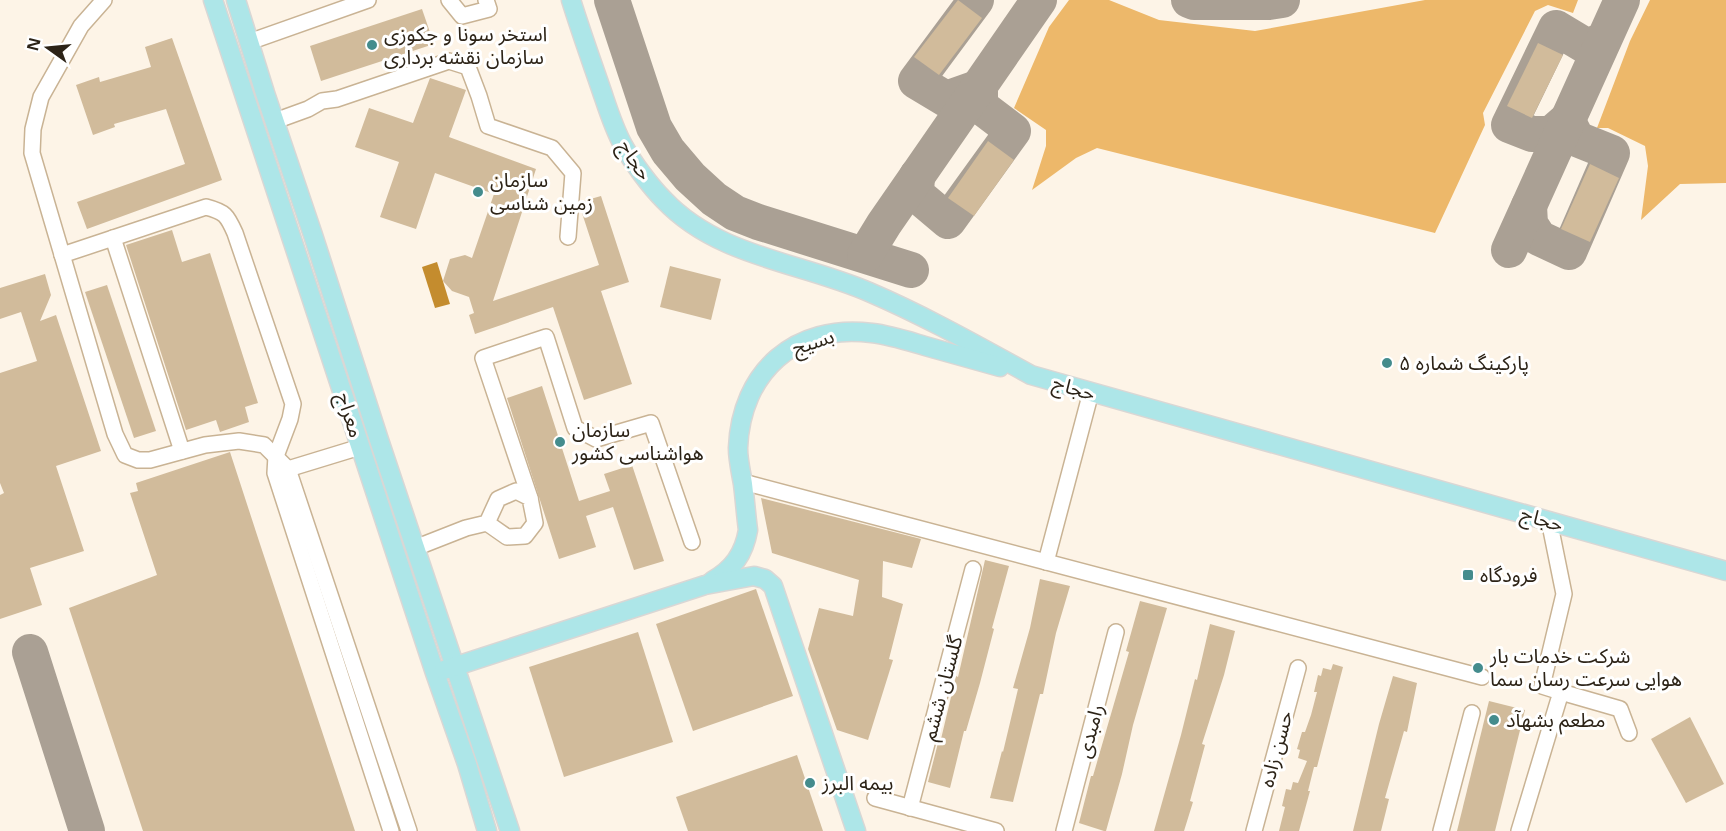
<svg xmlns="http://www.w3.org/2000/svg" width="1726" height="831" font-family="Georgia,'Noto Sans Arabic',serif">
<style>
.green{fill:#edb86a}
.water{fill:#c48c2e}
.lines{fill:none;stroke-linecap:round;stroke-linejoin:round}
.taxiway{stroke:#aaa094;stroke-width:36}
.building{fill:#d1bb9b}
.minor-casing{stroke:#c9b394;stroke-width:18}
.major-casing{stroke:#d9d7d5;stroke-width:21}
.minor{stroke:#fff;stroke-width:15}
.major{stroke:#ade6e8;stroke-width:18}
.poi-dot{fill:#448c8d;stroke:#fff;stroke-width:2}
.labels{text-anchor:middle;stroke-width:6;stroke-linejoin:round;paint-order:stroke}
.poi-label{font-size:20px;fill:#2c2317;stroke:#fff;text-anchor:start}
.street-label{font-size:20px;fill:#2c2317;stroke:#fff}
</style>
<rect width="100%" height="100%" fill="#fdf4e7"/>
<g class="green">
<path d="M1069,0H1109L1159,20L1255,31L1425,0H1578L1573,13L1548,5L1535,11L1483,113L1485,125L1435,233L1097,148L1076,158L1032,190L1046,146V130L1014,108L1049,27Z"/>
<path d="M1650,0H1726V183L1680,184L1641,220L1648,166L1645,146L1608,128H1597L1630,41Z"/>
</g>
<path class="water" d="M437,262L450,304L435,308L422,267Z"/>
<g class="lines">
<g class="taxiway">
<path d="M612,0L654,127L668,151L690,177L714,199L735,213L758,222L911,270"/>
<path d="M1189,0L1194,2H1269L1282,0"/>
<path d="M917,176L916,194L948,221L1013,131L980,106V87L946,99L916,81L976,0"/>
<path d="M1529,206L1530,224L1539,238L1569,252L1612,153L1577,139L1567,120L1551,134H1532L1509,125L1556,28L1586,46L1603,41"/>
<path d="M1509,250L1622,0"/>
<path d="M865,255L884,224L1039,0"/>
<path d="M30,652L87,831"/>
</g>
</g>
<g class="building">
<path d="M958,0L982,18L939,75L914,57Z"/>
<path d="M422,9L434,44L321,81L310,46Z"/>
<path d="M172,38L222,180L87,229L77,202L185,164L166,109L114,124L115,127L93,135L76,85L99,77L100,82L151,67L145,47Z"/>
<path d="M1538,43L1563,55L1532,118L1507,106Z"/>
<path d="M430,78L466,90L449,137L536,169L493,301L599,265L580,207V202L601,196L629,282L601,291L632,384L584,400L553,307L475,334L469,315L474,313L469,297L452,291L443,281L450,259L465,255L472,258L494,194L435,173L416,229L380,217L399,162L355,147L369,108L413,123Z"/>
<path d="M988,141L1014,160L974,216L948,198Z"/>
<path d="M1590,164L1619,178L1590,242L1561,229Z"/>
<path d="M172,230L182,262L210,253L258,403L245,407L249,422L220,432L216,420L186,430L126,245Z"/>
<path d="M670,266L721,279L711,320L660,307Z"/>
<path d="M45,274L51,295L40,321L56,315L101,451L56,466L84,551L30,568L42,605L0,619V495L4,493L0,483V373L37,361L21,312L0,319V288Z"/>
<path d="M107,285L156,431L134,438L85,292Z"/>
<path d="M542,386L579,501L610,491L604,474L632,465L664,561L634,570L613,507L586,516L596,547L559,559L507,398Z"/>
<path d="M230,452L259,541L355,831H143L69,608L157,575L130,493L138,491L136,483Z"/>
<path d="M761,498L921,539L912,568L883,561L882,597L903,604L889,659L893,660L868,740L837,730L808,649L819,608L853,616L859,580L772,553Z"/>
<path d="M985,560L1009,566L992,628L994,629L980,683L966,731H964L950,788L928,782L939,739H941L956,676L958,677Z"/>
<path d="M1040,579L1070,586L1056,633L1043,694H1040L1013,802L990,798L1002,751L1003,752L1018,689L1013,688L1030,628Z"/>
<path d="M756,589L793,696L693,731L656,624Z"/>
<path d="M1140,601L1167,608L1133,725L1122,774L1106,831H1104L1079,823L1091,776H1093L1129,652L1126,651Z"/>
<path d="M1210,624L1235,631L1224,675L1202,744L1205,745L1190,801L1193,802L1184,831H1154L1181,735L1195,679L1197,680Z"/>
<path d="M638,632L673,742L564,777L529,667Z"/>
<path d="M1333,664L1343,667L1317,767H1314L1308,791H1310L1299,831H1279L1285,807L1282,806L1286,789L1291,790L1293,782L1298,783L1307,761L1298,758L1300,750L1297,749L1302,732H1305L1311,715L1317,692H1314L1318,675L1321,676L1323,668L1331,670Z"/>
<path d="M1393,676L1417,683L1407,732L1404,731L1385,798L1389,799L1381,831H1353L1379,724Z"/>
<path d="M1489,701L1525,710L1495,831H1457Z"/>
<path d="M1690,717L1724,784L1686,803L1651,739Z"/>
<path d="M797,755L823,831H688L676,797Z"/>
</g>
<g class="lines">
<defs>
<g id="minor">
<path d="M104,0L81,26L41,97L33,129L32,153L115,434L125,455L138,460H150L205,445L239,441L264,445L288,469L409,831"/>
<path d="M449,0L462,16L489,9L486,0"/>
<path d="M249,42L368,0"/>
<path d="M275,121L308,109L322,101L337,99L449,61L468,67L479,96L488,126L552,148L573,173L568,237"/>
<path d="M113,238L182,451"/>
<path d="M62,255L206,207C225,212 227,215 235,233L293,404L290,419L276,456L275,473L391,831"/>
<path d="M288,469L360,447"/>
<path d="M743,482L1482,677"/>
<path d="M530,498L483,358L546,337L575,428L596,439L651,423L692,542"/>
<path d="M415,548L466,528L487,523L498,499L516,491L530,498L535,523L525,536L507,537L487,523"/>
<path d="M1046,562L1091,392"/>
<path d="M1561,692L1620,709L1629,733"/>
<path d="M875,798L996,831"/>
<path d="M910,808L973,569"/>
<path d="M1064,831L1116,632"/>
<path d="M1254,831L1298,668"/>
<path d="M1441,831L1472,713"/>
<path d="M1519,831L1561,692L1542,686L1564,594L1549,520"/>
</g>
<g id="major">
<path d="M213,0L435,673L467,764L487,831"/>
<path d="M236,0L265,93L313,235L379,440L510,831"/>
<path d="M571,0C580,29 590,57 600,86C607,106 613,127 623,145C633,163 650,186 664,200C718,257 800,262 869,292C925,316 978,346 1031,375L1726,571"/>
<path d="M712,581C733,569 744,554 748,530C746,515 745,500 743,484C741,472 738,460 738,448C741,372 795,323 872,333C890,335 908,341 925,346C950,353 975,360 1000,367"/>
<path d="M444,670L705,585L754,576L765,579L773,586L856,831"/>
</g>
</defs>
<use href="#minor" class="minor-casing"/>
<use href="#major" class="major-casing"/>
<use href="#minor" class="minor"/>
<use href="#major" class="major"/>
</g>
<g class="poi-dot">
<circle cx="372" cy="45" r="6"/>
<circle cx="478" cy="192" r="6"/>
<circle cx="1387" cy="363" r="6"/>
<circle cx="560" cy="442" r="6"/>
<rect x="1462" y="569" width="12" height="12" rx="3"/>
<circle cx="1478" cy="668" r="6"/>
<circle cx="1494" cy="720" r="6"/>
<circle cx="810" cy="783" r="6"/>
</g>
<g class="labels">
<g class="poi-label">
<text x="384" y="41">استخر سونا و جکوزی<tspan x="384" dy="23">سازمان نقشه برداری</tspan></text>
<text x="490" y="187">سازمان<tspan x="490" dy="23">زمین شناسی</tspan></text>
<text x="1399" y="370">پارکینگ شماره ۵</text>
<text x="572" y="437">سازمان<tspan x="572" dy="23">هواشناسی کشور</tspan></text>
<text x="1480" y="582">فرودگاه</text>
<text x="1490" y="663">شرکت خدمات بار<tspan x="1490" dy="23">هوایی سرعت رسان سما</tspan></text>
<text x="1506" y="727">مطعم بشهآد</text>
<text x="822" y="790">بیمه البرز</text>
</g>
<g class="street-label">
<text transform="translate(635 160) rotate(56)" y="7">حجاج</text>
<text transform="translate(813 342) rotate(-19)" y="7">بسیج</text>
<text transform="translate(1074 388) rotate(16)" y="7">حجاج</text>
<text transform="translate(350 415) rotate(72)" y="7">معراج</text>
<text transform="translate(1542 519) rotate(16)" y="7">حجاج</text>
<text transform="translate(942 688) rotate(-75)" y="7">گلستان ششم</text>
<text transform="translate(1090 731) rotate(-75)" y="7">رامبدی</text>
<text transform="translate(1276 749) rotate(-75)" y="7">حسن زاده</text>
</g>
</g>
<g transform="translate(48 48) rotate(285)" stroke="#ffffff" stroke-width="4.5" paint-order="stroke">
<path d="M0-4.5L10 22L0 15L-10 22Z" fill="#2c2317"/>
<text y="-9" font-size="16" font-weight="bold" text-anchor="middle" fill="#2c2317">N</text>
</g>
</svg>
